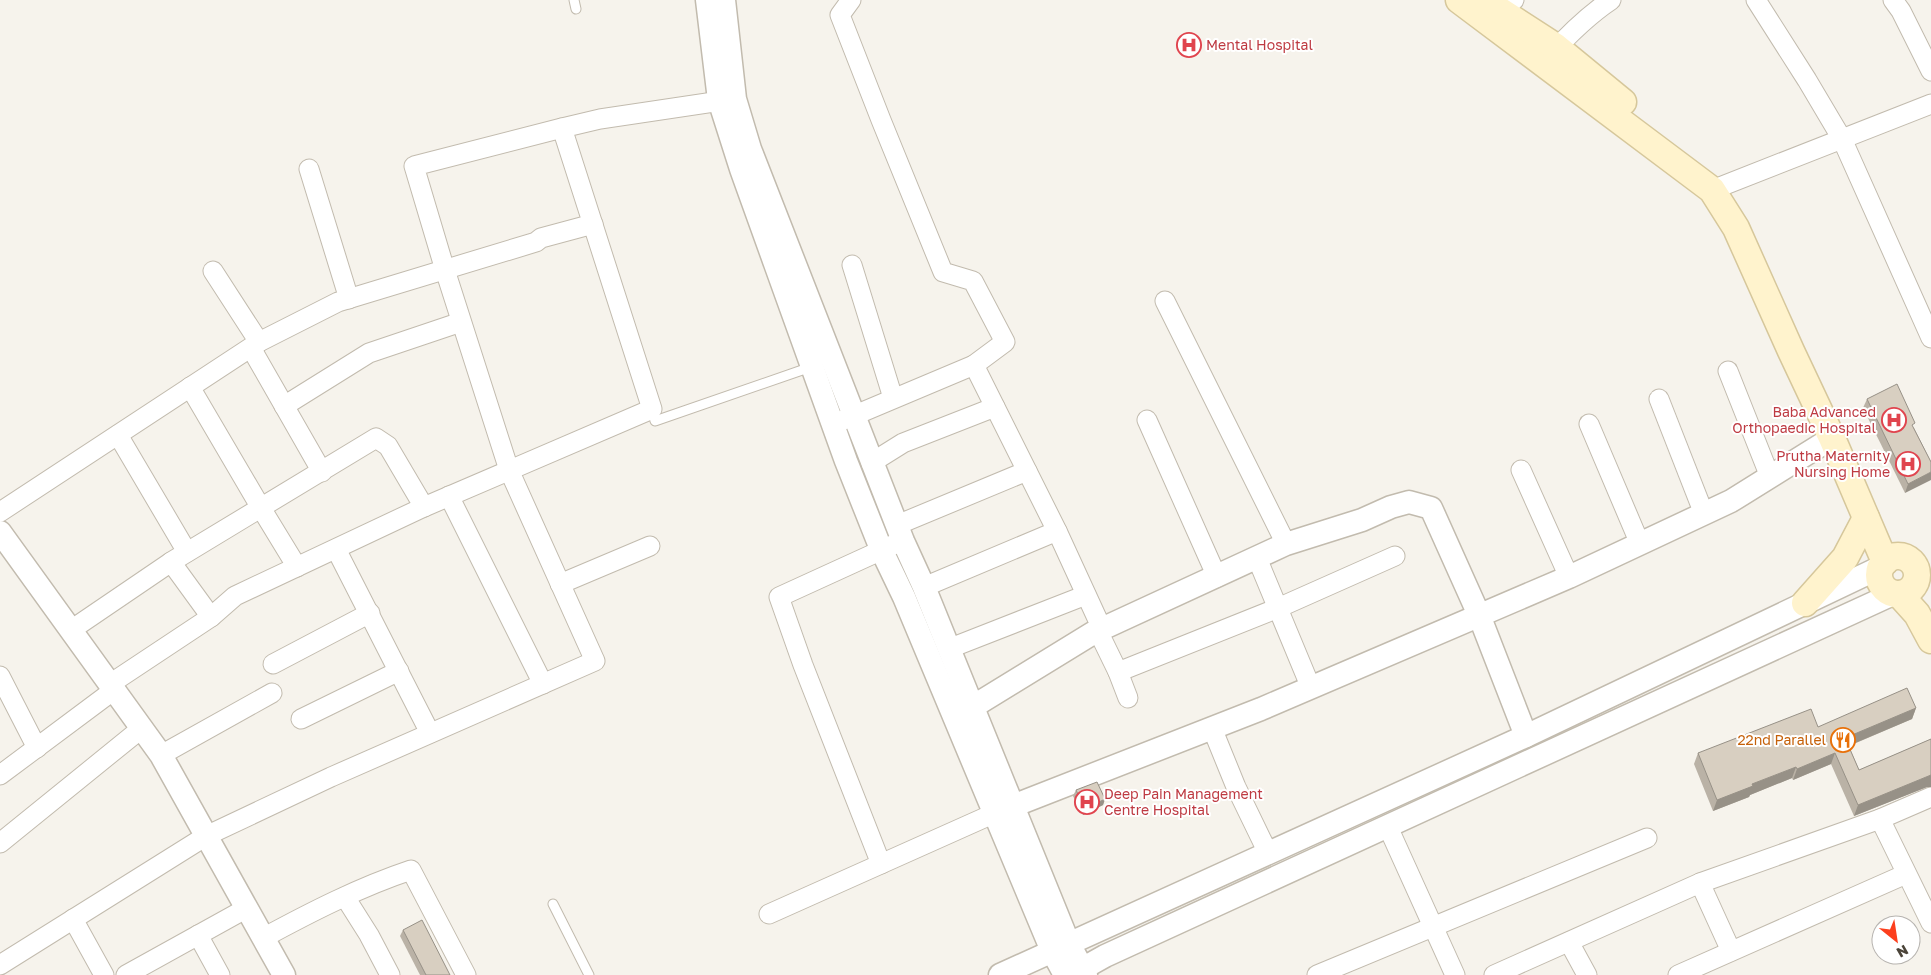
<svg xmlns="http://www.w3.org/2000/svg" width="1931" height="975" font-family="'Golos Text',sans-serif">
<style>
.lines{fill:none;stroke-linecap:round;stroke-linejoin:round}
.service-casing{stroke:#c2bbae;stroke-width:11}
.minor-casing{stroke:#c2bbae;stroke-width:21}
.tertiary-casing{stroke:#c2bbae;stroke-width:25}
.secondary-casing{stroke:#d6c79b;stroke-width:29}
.service{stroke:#fff;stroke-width:9}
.minor{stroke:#fff;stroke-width:19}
.tertiary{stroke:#fff;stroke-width:22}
.secondary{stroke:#fff3cd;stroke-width:26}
.wall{fill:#bab2a6}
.shaded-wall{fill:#979187}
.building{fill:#d8cfc1;stroke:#979187}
.labels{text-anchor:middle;stroke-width:4;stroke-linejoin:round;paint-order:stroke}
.health-label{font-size:14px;fill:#be3a42;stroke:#fff;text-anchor:start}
.food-label{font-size:14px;fill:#c56008;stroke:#fff;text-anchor:end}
</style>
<rect width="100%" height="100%" fill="#f6f3ec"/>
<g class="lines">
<defs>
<g id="service">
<path d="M574,0L576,9"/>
<path d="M652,409L655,421L811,367"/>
<path d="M553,904L589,975"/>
</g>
<g id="minor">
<path d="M851,0L840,15L881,120L943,272L973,281L1005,342L974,365L1057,531L1102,629"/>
<path d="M1756,0L1807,80L1842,139L1931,338"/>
<path d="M1893,0L1901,11L1931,71"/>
<path d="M1490,17L1514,0"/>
<path d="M1549,56C1568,35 1587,16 1611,0"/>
<path d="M309,169L349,299"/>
<path d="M1712,190L1931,104"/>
<path d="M852,265L893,398"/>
<path d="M1165,301L1286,544"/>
<path d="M259,342L338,302L536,242L541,238L593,224"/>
<path d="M251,348L322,472"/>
<path d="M1728,371L1770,477"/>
<path d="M190,387L261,508L297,567"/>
<path d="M1659,399L1704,514"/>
<path d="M284,406L369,353L461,322"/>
<path d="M1147,420L1217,577"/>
<path d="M841,421L974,365"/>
<path d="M1589,424L1640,544"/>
<path d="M118,435L187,552"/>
<path d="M871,463L903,443L995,407"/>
<path d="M1521,470L1569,577"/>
<path d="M449,496L543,684"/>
<path d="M424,507L652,409L562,128L600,119L734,99"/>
<path d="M0,512L259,342L213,271"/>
<path d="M897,525L1027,471"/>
<path d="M336,549L430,733"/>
<path d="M1257,558L1311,688"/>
<path d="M171,562L376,438L388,446L424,507L235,596L211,617"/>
<path d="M560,584L650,546"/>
<path d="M924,587L1057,531"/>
<path d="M71,630L171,562L211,617L110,684"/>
<path d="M1098,631L1118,672L1128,698"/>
<path d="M948,649L1086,595"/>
<path d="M273,664L370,613"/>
<path d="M1118,672L1278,608L1395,556"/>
<path d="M0,676L37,748"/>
<path d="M301,719L399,671"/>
<path d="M1212,728L1236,787L1268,853"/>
<path d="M161,755L272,693"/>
<path d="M0,775L114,690"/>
<path d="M1880,819L1931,923"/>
<path d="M1388,827L1455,975"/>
<path d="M0,843L142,728"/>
<path d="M881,864L803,665L779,597L895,544"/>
<path d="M1700,883L1731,951"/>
<path d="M345,897L369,935L390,975"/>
<path d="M769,914L995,813"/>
<path d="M73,919L104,975"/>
<path d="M198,935L220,975"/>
<path d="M263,938C311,912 360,887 411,870L466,975"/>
<path d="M1569,942L1587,975"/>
<path d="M0,965L206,836L331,777L595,661L509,470L445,270L414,166L562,128"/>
<path d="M126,975L247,908"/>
<path d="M1317,975L1647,838"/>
<path d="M1494,975L1700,883L1880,819L1931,797"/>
<path d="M1678,975L1906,874"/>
</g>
<g id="tertiary">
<path d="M707,0L719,100L741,169L846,461L881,549L904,597L1052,951L1065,975"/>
<path d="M724,0L735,99L750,149L903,541L924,587L1069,944L1086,975"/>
<path d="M0,532L161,755L284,975"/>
<path d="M961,714L1093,633L1286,544L1362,520L1391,507L1409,502L1431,508L1479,615L1526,736"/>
<path d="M1000,811L1261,709L1569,577L1731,501L1832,438"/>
<path d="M1000,975L1526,736L1881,567"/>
<path d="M1071,975L1105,956L1893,594"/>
</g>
<g id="secondary">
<path d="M1459,0L1712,190L1736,228L1791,351L1832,438L1885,562"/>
<path d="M1488,0L1499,10L1556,47L1623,102"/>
<circle cx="1898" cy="575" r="19"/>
<path d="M1899,594L1917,614L1931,640"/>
<path d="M1805,603L1845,558L1866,518"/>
</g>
</defs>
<use href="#service" class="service-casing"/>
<use href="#minor" class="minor-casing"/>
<use href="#tertiary" class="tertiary-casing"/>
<use href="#secondary" class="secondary-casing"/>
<use href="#service" class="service"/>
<use href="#minor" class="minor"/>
<use href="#tertiary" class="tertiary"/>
<use href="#secondary" class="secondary"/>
</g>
<g class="wall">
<path d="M1867,399L1914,428L1931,462L1905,493L1863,408Z"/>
<path d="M1916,708L1912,719L1849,746L1859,770L1931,739V787H1927L1854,816L1831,764L1793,780L1792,778L1750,795L1749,797L1713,811L1694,764L1698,753L1818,727Z"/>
<path d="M1076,790L1105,799L1103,805L1083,815L1073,796Z"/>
<path d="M403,930L450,975H420L400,936Z"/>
</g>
<g class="shaded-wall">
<path d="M1931,472V480L1905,493L1908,484Z"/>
<path d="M1916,708L1912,719L1841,749L1845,738Z"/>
<path d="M1835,753L1831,764L1793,780L1797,769Z"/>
<path d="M1796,767L1792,778L1750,795L1749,797L1713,811L1717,800L1752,784Z"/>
<path d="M1931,775V787H1927L1854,816L1858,805Z"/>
<path d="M1105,799L1103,805L1083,815L1085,809Z"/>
</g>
<g class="building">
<path d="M1897,384L1915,423L1912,425L1931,462V472L1908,484L1867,399Z"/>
<path d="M1907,688L1916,708L1845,738L1859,770L1931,739V775L1858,805L1835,753L1797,769L1796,767L1752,784L1753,786L1717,800L1698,753L1811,709L1818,727Z"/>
<path d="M1097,782L1105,799L1085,809L1076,790Z"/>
<path d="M422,920L450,975H426L403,930Z"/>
</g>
<defs>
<symbol id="hospital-ring" viewBox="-11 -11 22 22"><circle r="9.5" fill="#fff" stroke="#e0444e" stroke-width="1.5"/><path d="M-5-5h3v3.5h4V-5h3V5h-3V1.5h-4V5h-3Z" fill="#e0444e"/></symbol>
<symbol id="restaurant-ring" viewBox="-11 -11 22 22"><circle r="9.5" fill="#fff" stroke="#e8710a" stroke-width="1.5"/><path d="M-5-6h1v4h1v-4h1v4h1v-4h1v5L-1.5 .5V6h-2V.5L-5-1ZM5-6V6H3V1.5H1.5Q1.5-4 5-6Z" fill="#e8710a"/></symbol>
</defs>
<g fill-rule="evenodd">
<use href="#hospital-ring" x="1175" y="31" width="28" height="28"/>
<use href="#hospital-ring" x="1880" y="406" width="28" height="28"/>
<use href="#hospital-ring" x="1894" y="450" width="28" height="28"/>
<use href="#restaurant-ring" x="1829" y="726" width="28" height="28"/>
<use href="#hospital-ring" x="1073" y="788" width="28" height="28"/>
</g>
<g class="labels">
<g class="health-label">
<text x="1206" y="50">Mental Hospital</text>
<text x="1876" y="417" text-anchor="end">Baba Advanced<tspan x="1876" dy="16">Orthopaedic Hospital</tspan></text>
<text x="1890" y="461" text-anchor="end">Prutha Maternity<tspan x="1890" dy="16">Nursing Home</tspan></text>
<text x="1104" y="799">Deep Pain Management<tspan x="1104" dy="16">Centre Hospital</tspan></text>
</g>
<g class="food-label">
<text x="1826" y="745">22nd Parallel</text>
</g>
</g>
<g transform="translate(1896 940) rotate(150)"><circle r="24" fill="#ffffff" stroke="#b7b4b0"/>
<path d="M0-4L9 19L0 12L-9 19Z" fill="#fc3f1d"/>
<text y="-8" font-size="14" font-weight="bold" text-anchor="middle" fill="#4b4439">N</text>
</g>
</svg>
